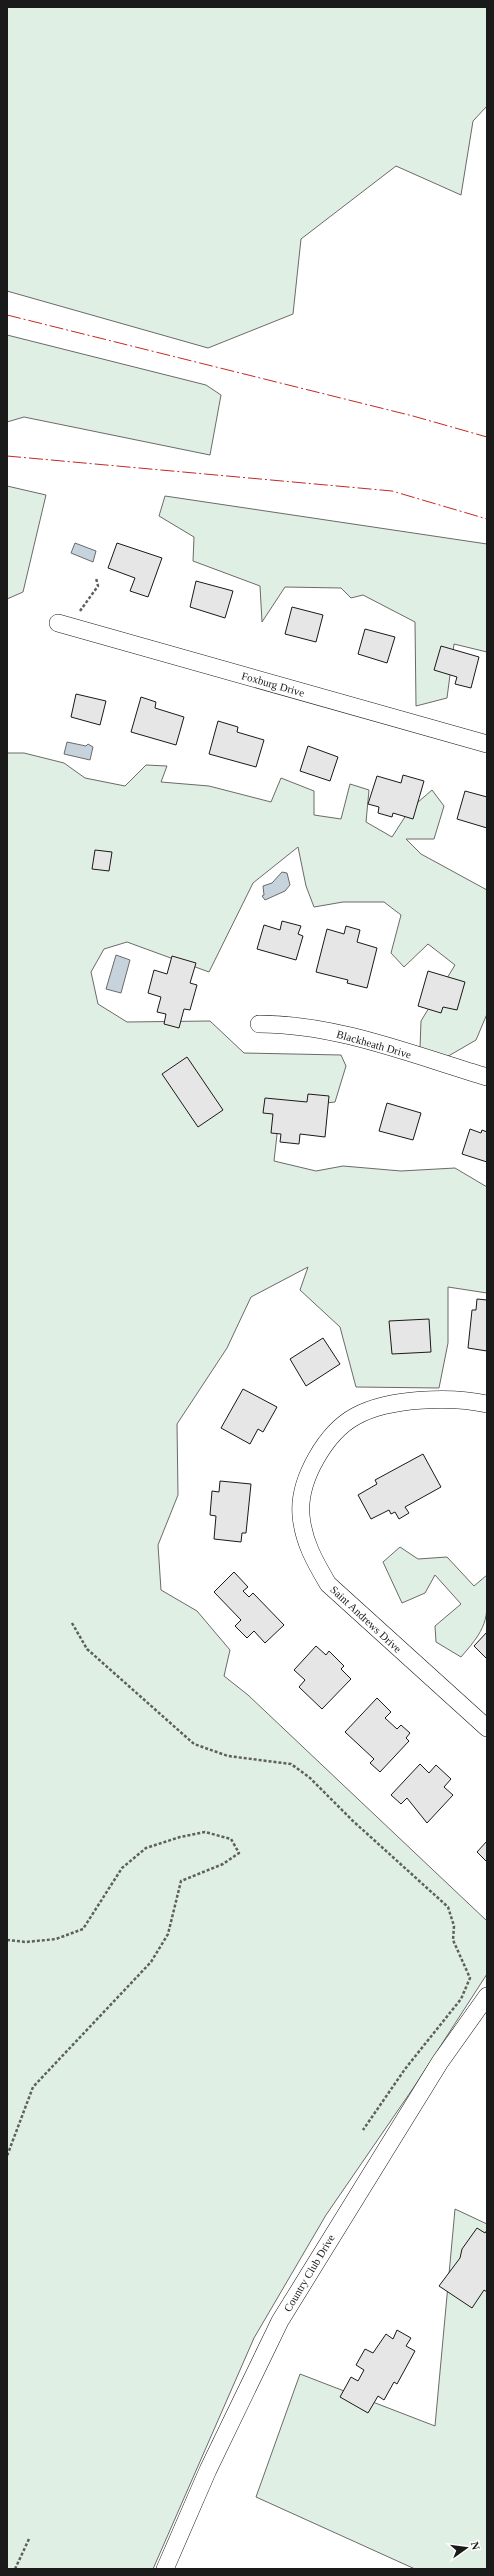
<svg xmlns="http://www.w3.org/2000/svg" width="494" height="2576" font-family="'Times New Roman',serif">
<style>
.green{fill:#e0efe3;stroke:#6a6a6a}
.water{fill:#c6d2dc;stroke:#6a6a6a}
.building{fill:#e6e6e6;stroke:#1a1a1a}
.lines{fill:none;stroke-linecap:round;stroke-linejoin:round}
.street-casing{stroke:#1a1a1a;stroke-width:18}
.path{stroke:#5f5f5f;stroke-width:2.5;stroke-dasharray:3 2;stroke-linecap:butt}
.street{stroke:#fff;stroke-width:17}
.power{stroke:#c62828;stroke-width:1;stroke-dasharray:14 3 2 3;stroke-linecap:butt}
.labels{text-anchor:middle;stroke-width:3;stroke-linejoin:round;paint-order:stroke}
.street-label{font-size:11px;fill:#1a1a1a;stroke:#fff}
</style>
<rect width="100%" height="100%" fill="#fff"/>
<g class="green">
<path d="M7,7H487V106L473,121L461,195L396,166L301,239L293,314L208,348L7,291Z"/>
<path d="M7,335L206,385L221,395L210,455L24,417L7,422Z"/>
<path d="M7,486L46,495L23,592L7,599Z"/>
<path d="M165,496L487,544V652L454,644L447,698L416,706L415,622L363,595L351,598L341,588L285,587L262,622L260,586L193,561L194,537L159,516Z"/>
<path d="M7,753H24L64,763L85,778L125,786L146,765L167,766L161,782L209,786L271,802L281,778L314,791V815L341,819L350,784L369,790L366,822L392,837L410,809L432,790L444,806L434,839H406L421,854L487,890V1014L476,1040L445,1058L420,1048L421,1021L455,965L428,944L404,967L391,953L401,915L384,902H343L314,907L306,886L298,847L253,883L209,972L127,942L104,949L91,972L98,1004L127,1022L210,1021L244,1053L341,1055L346,1066L335,1102L280,1108L274,1161L316,1171L343,1166L401,1171L455,1168L487,1187V1293L448,1287V1343L439,1388L356,1387L340,1327L300,1290L308,1267L251,1297L227,1348L177,1424L178,1495L158,1545L161,1590L197,1611L230,1650L224,1676L248,1695L487,1921V1974L414,2087L326,2215L254,2338L153,2569H7Z"/>
<path d="M400,1547L418,1559L447,1557L474,1586L487,1575C487,1618 491,1623 461,1657L436,1642L435,1626L461,1604L435,1575L425,1593L402,1603L383,1562Z"/>
<path d="M455,2209L487,2224V2569H415L256,2497L300,2374L435,2426Z"/>
</g>
<g class="water">
<path d="M75,543L96,551L93,562L71,553Z"/>
<path d="M67,742L86,746L88,744L93,747L90,760L64,754Z"/>
<path d="M282,872L287,873L290,885L285,891L265,900L262,896L264,895L263,886L272,883Z"/>
<path d="M116,955L130,960L121,993L106,989Z"/>
</g>
<g class="building">
<path d="M117,543L162,558L148,597L130,591L135,578L108,568Z"/>
<path d="M196,581L233,591L225,618L190,607Z"/>
<path d="M292,607L323,615L316,642L285,634Z"/>
<path d="M365,629L395,637L387,663L358,654Z"/>
<path d="M441,646L479,657L471,688L455,684L457,677L434,670Z"/>
<path d="M76,694L106,701L100,725L71,717Z"/>
<path d="M141,697L156,702L155,708L184,717L176,745L131,732Z"/>
<path d="M218,721L238,727L237,732L264,740L256,767L209,754Z"/>
<path d="M308,746L338,757L330,781L300,771Z"/>
<path d="M403,775L424,781L413,819L393,813L392,817L378,813L379,807L368,804L377,776L401,783Z"/>
<path d="M465,791L487,797V828L457,819Z"/>
<path d="M95,850L112,852L109,871L92,869Z"/>
<path d="M282,921L301,926L298,934L303,936L296,960L257,949L264,925L280,930Z"/>
<path d="M346,926L360,930L357,942L377,948L367,988L347,983L348,980L316,972L327,929L344,934Z"/>
<path d="M172,956L196,963L190,983L197,985L190,1010L184,1009L179,1028L164,1024L166,1014L157,1012L161,997L148,993L154,970L167,974Z"/>
<path d="M428,971L465,982L457,1010L443,1007L441,1013L418,1006Z"/>
<path d="M187,1057L223,1110L198,1127L162,1074Z"/>
<path d="M308,1094L329,1096L325,1137L300,1134L299,1144L280,1142L281,1134L271,1133L273,1114L263,1113L265,1098L307,1102Z"/>
<path d="M387,1103L421,1113L413,1140L379,1131Z"/>
<path d="M470,1129L481,1133L482,1130L487,1132V1162L462,1154Z"/>
<path d="M477,1299L487,1300V1351L468,1348L472,1310H476Z"/>
<path d="M429,1319L431,1352L392,1354L389,1321Z"/>
<path d="M323,1338L340,1364L306,1386L290,1359Z"/>
<path d="M243,1389L277,1407L263,1432L258,1429L250,1444L221,1428Z"/>
<path d="M423,1454L441,1487L405,1507L409,1513L399,1519L395,1512L391,1514L389,1510L371,1519L358,1495L377,1484L375,1480Z"/>
<path d="M220,1481L251,1484L246,1533H242L241,1542L214,1539L216,1516L210,1515L212,1491L219,1492Z"/>
<path d="M234,1572L248,1587L243,1591L249,1597L253,1593L284,1625L265,1643L254,1631L247,1638L235,1626L241,1620L214,1592Z"/>
<path d="M487,1632V1659L474,1646Z"/>
<path d="M316,1646L326,1655L329,1651L344,1666L341,1669L351,1679L322,1709L299,1687L305,1680L294,1670Z"/>
<path d="M377,1698L391,1712L385,1718L397,1729L401,1725L410,1733L406,1738L409,1741L380,1772L370,1763L374,1759L345,1732Z"/>
<path d="M420,1764L429,1773L436,1765L451,1779L444,1787L453,1795L427,1823L407,1798L401,1804L391,1795Z"/>
<path d="M487,1841V1862L477,1852Z"/>
<path d="M477,2228L485,2233L487,2230V2292L484,2290L472,2308L439,2286L460,2258L462,2249Z"/>
<path d="M397,2330L411,2338L406,2346L415,2351L397,2384L394,2382L384,2400L378,2396L368,2413L340,2397L351,2377L358,2381L364,2370L356,2365L365,2349L373,2353L386,2334L393,2339Z"/>
</g>
<g class="lines">
<defs>
<g id="street">
<path d="M58,623L487,744"/>
<path d="M259,1024C337,1024 413,1055 487,1077"/>
<path d="M487,1404C451,1396 389,1398 356,1416C326,1432 298,1480 301,1515C303,1541 315,1562 328,1584L487,1728"/>
<path d="M165,2569L208,2470L280,2321L440,2062L487,1996"/>
</g>
</defs>
<use href="#street" class="street-casing"/>
<g class="path">
<path d="M80,611L98,586L96,578"/>
<path d="M72,1623L87,1649L194,1744L228,1756L291,1764L309,1777L353,1821L448,1907L454,1926L453,1940L470,1978L461,1999L405,2069L363,2130"/>
<path d="M7,1940L26,1942L56,1939L83,1929L122,1868L146,1848L180,1837L205,1832L231,1839L239,1853L223,1864L181,1881L168,1934L151,1962L33,2087L7,2156"/>
<path d="M15,2569L29,2539"/>
</g>
<use href="#street" class="street"/>
<g class="power">
<path d="M7,315L413,416L487,437"/>
<path d="M7,456L392,491L487,519"/>
</g>
</g>
<g class="labels">
<g class="street-label">
<text transform="translate(273 684) rotate(16)" y="4">Foxburg Drive</text>
<text transform="translate(374 1044) rotate(16)" y="4">Blackheath Drive</text>
<text transform="translate(366 1619) rotate(43)" y="4">Saint Andrews Drive</text>
<text transform="translate(309 2273) rotate(-59)" y="4">Country Club Drive</text>
</g>
</g>
<rect width="494" height="2576" fill="none" stroke="#1a1a1a" stroke-width="16"/>
<g transform="translate(466 2548) rotate(76)" stroke="#ffffff" stroke-width="3" paint-order="stroke">
<path d="M0-3L7 15L0 10L-7 15Z" fill="#1a1a1a"/>
<text y="-6" font-size="11" font-weight="bold" text-anchor="middle" fill="#1a1a1a">N</text>
</g>
</svg>
